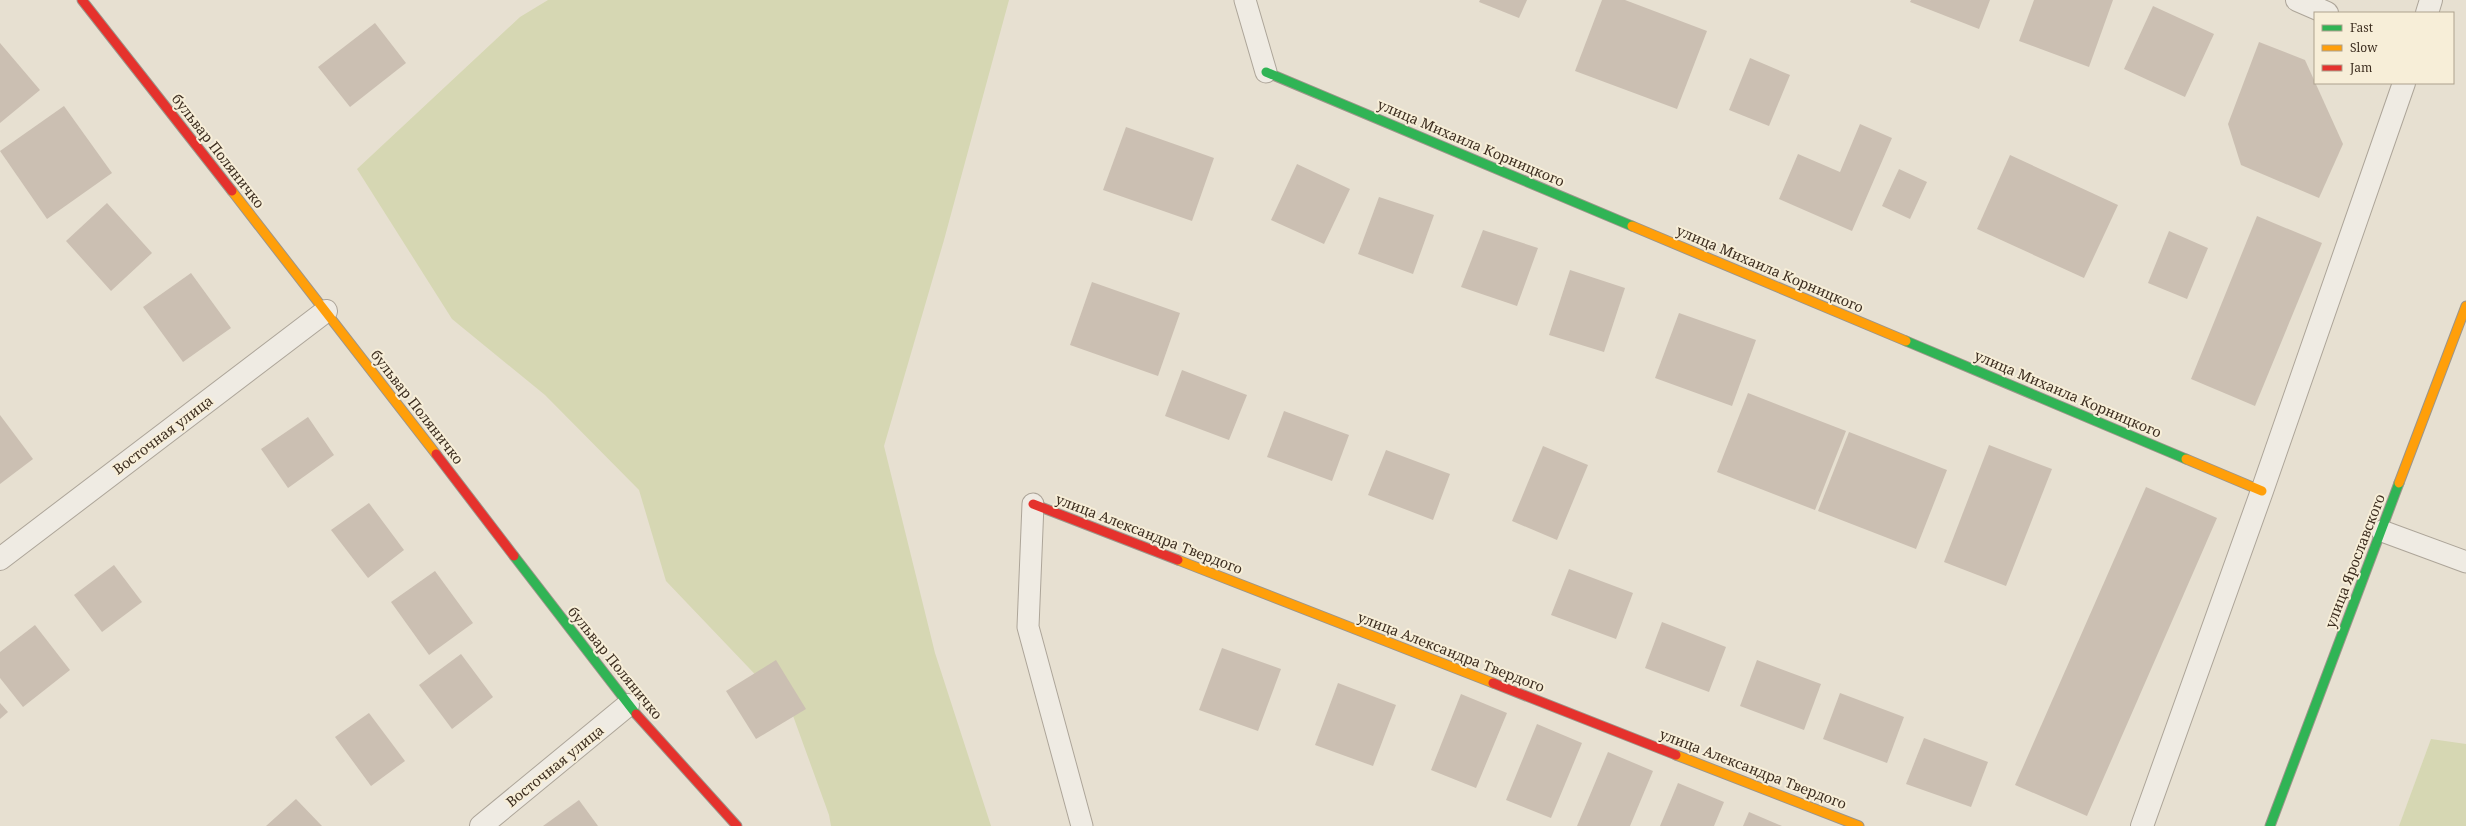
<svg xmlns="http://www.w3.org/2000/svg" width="2466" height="826" font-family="'Noto Serif',serif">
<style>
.green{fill:#d6d7b3}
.building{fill:#cbbfb2}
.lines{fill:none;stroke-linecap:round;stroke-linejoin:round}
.lane-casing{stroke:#ada599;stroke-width:23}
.street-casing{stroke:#ada599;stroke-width:24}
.fast-casing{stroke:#9c958a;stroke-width:11}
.slow-casing{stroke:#9c958a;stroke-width:11}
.jam-casing{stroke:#9c958a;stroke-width:11}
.lane{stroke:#efebe3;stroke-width:21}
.street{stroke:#efebe3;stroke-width:22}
.fast{stroke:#30b455;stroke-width:9}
.slow{stroke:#ff9f0a;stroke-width:9}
.jam{stroke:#e5322d;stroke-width:9}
.labels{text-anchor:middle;stroke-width:4;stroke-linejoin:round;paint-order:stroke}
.street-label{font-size:14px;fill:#3d2e20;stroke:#f7eed8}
</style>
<rect width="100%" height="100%" fill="#e7e0d1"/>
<g class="green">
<path d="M548,0H1009L944,240L884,446L935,653L991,826H831L829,815L792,713L666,581L639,490L545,395L452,319L357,169L520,17Z"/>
<path d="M2431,739L2466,744V826H2399Z"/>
</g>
<g class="building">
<path d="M1480,0H1527L1519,18L1479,2Z"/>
<path d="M1602,0H1625L1707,31L1677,109L1575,71Z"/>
<path d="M1911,0H1990L1979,29L1910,2Z"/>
<path d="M2034,0H2113L2089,67L2019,41Z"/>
<path d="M2153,6L2214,34L2185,97L2124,69Z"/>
<path d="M375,23L406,63L350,107L318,67Z"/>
<path d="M2259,42L2305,60L2343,144L2319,198L2241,165L2228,124Z"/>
<path d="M0,43L40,90L0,123Z"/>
<path d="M1750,58L1790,75L1769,126L1729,110Z"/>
<path d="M64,106L112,173L47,219L0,151Z"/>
<path d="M1860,124L1892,138L1852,231L1779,199L1798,154L1840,172Z"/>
<path d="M1126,127L1214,158L1192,221L1103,190Z"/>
<path d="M2010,155L2118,205L2084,278L1977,229Z"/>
<path d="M1297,164L1350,189L1324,244L1271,220Z"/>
<path d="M1899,169L1927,182L1910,219L1882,206Z"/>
<path d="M1379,197L1434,215L1413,274L1358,254Z"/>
<path d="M107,203L152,253L111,291L66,241Z"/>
<path d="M2257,216L2322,243L2255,406L2191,379Z"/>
<path d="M1483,230L1538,248L1517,306L1461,287Z"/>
<path d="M2169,231L2208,248L2187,299L2148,283Z"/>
<path d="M1570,270L1625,288L1604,352L1549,335Z"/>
<path d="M191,273L231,328L183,362L143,307Z"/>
<path d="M1092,282L1180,313L1158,376L1070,345Z"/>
<path d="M1679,313L1756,340L1732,406L1655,378Z"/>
<path d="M1182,370L1247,395L1229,440L1165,416Z"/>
<path d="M1748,393L1846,431L1815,510L1717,472Z"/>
<path d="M1284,411L1349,435L1332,481L1267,457Z"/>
<path d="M0,415L33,459L0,484Z"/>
<path d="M308,417L334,455L288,488L261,449Z"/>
<path d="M1849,432L1947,470L1916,549L1818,511Z"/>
<path d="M1989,445L2052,469L2006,586L1944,562Z"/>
<path d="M1543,446L1588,465L1557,540L1512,521Z"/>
<path d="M1386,450L1450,474L1433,520L1368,495Z"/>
<path d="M2146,487L2217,518L2087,816L2015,785Z"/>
<path d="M369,503L404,550L368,578L331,530Z"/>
<path d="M114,565L142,602L102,632L74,595Z"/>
<path d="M1569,569L1633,593L1616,639L1551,615Z"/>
<path d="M435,571L473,623L429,655L391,602Z"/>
<path d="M1662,622L1726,647L1709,692L1645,668Z"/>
<path d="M35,625L70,670L23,707L0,678V652Z"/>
<path d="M1222,648L1281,669L1258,731L1199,710Z"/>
<path d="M461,654L493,697L452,729L419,685Z"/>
<path d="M776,660L806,709L756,739L726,691Z"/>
<path d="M1757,660L1821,684L1804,730L1740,706Z"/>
<path d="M1338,683L1396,705L1373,766L1315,745Z"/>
<path d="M1840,693L1904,717L1887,763L1823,739Z"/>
<path d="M1461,694L1507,713L1476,788L1431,770Z"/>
<path d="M0,703L8,712L0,719Z"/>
<path d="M369,713L405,761L371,786L335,737Z"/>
<path d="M1537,724L1582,743L1551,818L1506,800Z"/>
<path d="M1924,738L1988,762L1971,807L1906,784Z"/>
<path d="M1608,752L1653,771L1630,826H1577Z"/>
<path d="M1678,783L1724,802L1714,826H1660Z"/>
<path d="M296,799L322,826H266Z"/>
<path d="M579,800L598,826H543Z"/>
<path d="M1749,812L1782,826H1743Z"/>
</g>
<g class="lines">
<defs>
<g id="lane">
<path d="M1245,0L1266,72"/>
<path d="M1033,504L1028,627L1082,826"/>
<path d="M2382,531L2466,562"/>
</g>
<g id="street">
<path d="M2297,0L2327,13"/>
<path d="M2427,13L2431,0"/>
<path d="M0,559L326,311"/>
<path d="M481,826L628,705"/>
<path d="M2142,826L2262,491L2404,83"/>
</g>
<g id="fast">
<path d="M1266,72L1632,226"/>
<path d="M1906,341L2186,459"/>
<path d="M514,556L636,714"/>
<path d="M2270,826L2399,483"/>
</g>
<g id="slow">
<path d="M232,191L436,454"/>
<path d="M1632,226L1906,341"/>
<path d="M2186,459L2262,491"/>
<path d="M2399,483L2466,306"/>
<path d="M1178,560L1493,683"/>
<path d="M1676,755L1859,826"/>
</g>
<g id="jam">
<path d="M82,0L232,191"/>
<path d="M436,454L514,556"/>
<path d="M1033,504L1178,560"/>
<path d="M1493,683L1676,755"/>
<path d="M636,714L737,826"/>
</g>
</defs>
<use href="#lane" class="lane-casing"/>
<use href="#street" class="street-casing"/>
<use href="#fast" class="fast-casing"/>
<use href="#slow" class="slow-casing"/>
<use href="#jam" class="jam-casing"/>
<use href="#lane" class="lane"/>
<use href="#street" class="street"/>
<use href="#fast" class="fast"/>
<use href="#slow" class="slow"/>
<use href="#jam" class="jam"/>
</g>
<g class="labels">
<g class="street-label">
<text transform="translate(1471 143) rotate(23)" y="5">улица Михаила Корницкого</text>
<text transform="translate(218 151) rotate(52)" y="5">бульвар Поляничко</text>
<text transform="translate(1770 269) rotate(23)" y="5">улица Михаила Корницкого</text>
<text transform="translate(2068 394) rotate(23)" y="5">улица Михаила Корницкого</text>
<text transform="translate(417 407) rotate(52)" y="5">бульвар Поляничко</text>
<text transform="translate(163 435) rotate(-37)" y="5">Восточная улица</text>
<text transform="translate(1149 534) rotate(21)" y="5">улица Александра Твердого</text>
<text transform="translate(2355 561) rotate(-69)" y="5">улица Ярославского</text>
<text transform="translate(1451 652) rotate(21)" y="5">улица Александра Твердого</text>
<text transform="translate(615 663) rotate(51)" y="5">бульвар Поляничко</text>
<text transform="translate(555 766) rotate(-39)" y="5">Восточная улица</text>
<text transform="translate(1753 769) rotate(21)" y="5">улица Александра Твердого</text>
</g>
</g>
<rect x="2314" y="12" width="140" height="72" fill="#f7eed8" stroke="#ada18e"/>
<rect x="2322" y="25" width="20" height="6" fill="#30b455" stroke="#ada18e"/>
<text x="2350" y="32" font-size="12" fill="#3d2e20">Fast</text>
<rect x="2322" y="45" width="20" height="6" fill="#ff9f0a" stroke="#ada18e"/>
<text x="2350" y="52" font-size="12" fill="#3d2e20">Slow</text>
<rect x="2322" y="65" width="20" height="6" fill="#e5322d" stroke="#ada18e"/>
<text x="2350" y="72" font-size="12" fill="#3d2e20">Jam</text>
</svg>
